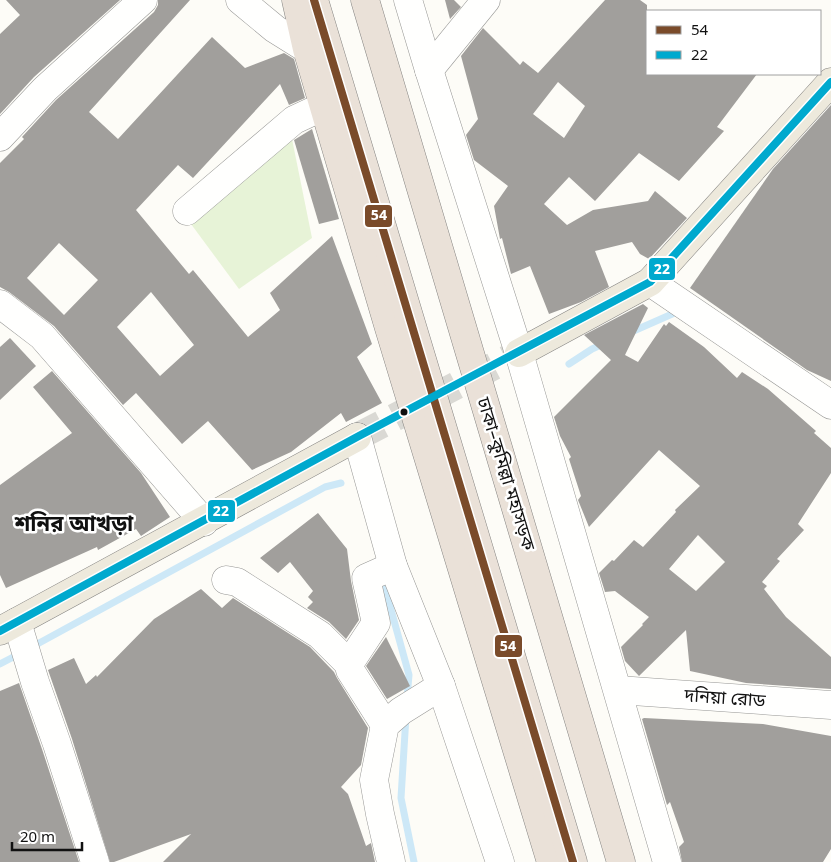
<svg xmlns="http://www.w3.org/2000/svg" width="831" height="862" font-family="Georgia,'Noto Sans Bengali',serif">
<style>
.green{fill:#e7f3d7}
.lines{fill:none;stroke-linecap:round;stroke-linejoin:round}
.stream{stroke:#cde8f7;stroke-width:7}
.building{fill:#a19f9c;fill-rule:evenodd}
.major-tunnel{stroke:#dad9d4;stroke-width:28;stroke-dasharray:28 14;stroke-linecap:butt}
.minor-casing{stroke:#979795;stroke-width:29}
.major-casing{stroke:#858482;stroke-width:29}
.highway-casing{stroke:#858482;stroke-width:29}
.minor{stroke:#fffffe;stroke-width:28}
.major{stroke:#ede9dc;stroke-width:28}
.highway{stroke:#eae1d8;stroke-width:28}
.bus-1-casing{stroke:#fff;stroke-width:11}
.bus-2-casing{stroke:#fff;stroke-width:11}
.bus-1{stroke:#7a4b2a;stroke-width:8}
.bus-2{stroke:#00a9ce;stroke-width:8}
.bus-dot{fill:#111;stroke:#fff;stroke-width:2}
.labels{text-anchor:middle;stroke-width:5;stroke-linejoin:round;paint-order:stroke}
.street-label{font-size:18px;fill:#111;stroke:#fff}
.district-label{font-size:22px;font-weight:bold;fill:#111;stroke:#fff}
.line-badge{stroke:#fff;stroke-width:2}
.badge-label{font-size:14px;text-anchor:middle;font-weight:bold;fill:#fff}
</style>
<rect width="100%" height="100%" fill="#fdfcf7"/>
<path class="green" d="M292,139L312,238L239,289L191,224Z"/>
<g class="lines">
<g class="stream">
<path d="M629,333L679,311"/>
<path d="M569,364L592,349L603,344"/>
<path d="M382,577L409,675L407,698"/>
<path d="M30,648L325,487L341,483"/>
<path d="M0,664L21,653"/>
<path d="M406,716L401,798L414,862"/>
</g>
</g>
<g class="building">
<path d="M6,0H120L34,77L0,114V34L20,15Z"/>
<path d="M158,0H190L89,112L118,139L212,37L245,68L284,53L294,59L305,98L289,105L280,84L193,178L178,165L136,210L189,274L193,270L248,337L280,310L270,293L332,236L372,344L357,357L382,403L346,422L341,413L291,452L252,470L208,421L182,444L136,393L123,405L54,326L9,292L0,287V163L24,139L22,137L56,100L154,12L158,5ZM59,243L98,280L64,315L27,278ZM151,292L194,345L160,376L117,327Z"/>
<path d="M445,0H454L461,7L450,19Z"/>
<path d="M605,0H640L647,5V74H757L717,127L724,131L679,181L639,153L595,201L569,177L544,204L567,225L593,210L648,201L655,191L687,218L649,259L640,254L632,242L595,251L609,287L581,302L549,314L530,266L511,274L502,238L500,239L494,206L508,186L474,160L466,135L478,119L461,56L483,28L520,65L523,61L538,73ZM558,82L585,106L564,138L533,114Z"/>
<path d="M831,105V381L807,370L690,288L773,169Z"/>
<path d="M312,129L339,219L319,224L294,140Z"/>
<path d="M643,304L648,308L625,355L638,362L664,324L666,326L669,322L704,347L737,378L742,372L768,389L816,431L814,433L831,448V473L798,524L804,530L777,559L780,561L762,582L767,586L764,589L786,617L831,657V689L746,683L690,671L686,630L639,676L625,661L621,647L643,625L642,624L649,617L615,591L605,592L599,573L612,560L614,561L634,540L643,547L676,512L675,510L700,486L659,450L589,527L578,500L581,496L569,459L571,457L560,436L554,417L611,360L584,335ZM698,535L725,562L696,591L669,569Z"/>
<path d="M10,338L36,366L0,400V347Z"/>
<path d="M52,371L141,473L170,517L141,536L136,529L98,550L97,547L6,588L0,575V485L72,433L33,387Z"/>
<path d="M318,513L347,549L351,581L359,620L346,639L329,622L307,608L313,602L308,597L313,591L290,562L278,573L260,558Z"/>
<path d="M201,589L222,608L233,598L310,647L334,672L337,678L368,728L361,765L341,787L348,794L366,846L371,843L375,862H163L191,834L114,862H110L72,739L48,670L74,658L86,684L96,675L97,677L154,619Z"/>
<path d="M386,637L410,686L387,699L366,666Z"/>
<path d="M19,683L42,749L79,862H0V691Z"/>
<path d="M644,718L763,724L831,736V849L823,862H682L679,847L684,842L670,802L667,805L642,719Z"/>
</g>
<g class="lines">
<path class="major-tunnel" d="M357,437L519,353"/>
<defs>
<g id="minor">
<path d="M240,0L275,29L307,49"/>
<path d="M408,0L429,70L519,353L667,862"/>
<path d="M429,70L486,0"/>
<path d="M0,137L45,89L143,0"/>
<path d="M187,211L294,120L324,106"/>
<path d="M650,282L831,405"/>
<path d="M0,304L42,336L204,522"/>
<path d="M357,437L393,566L441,686"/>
<path d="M226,580L237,582L320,635L349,664"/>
<path d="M17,622L35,682L57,744L95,862"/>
<path d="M618,690L831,705"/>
<path d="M385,725L350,670L349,664L376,623L366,578L393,566"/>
<path d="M391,862L380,814L374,780L385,725L401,711L441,686L500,862"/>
</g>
<g id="major">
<path d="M519,353L650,282L831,82"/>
<path d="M0,631L357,437"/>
</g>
<g id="highway">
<path d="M296,0L307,49L389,328L551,862"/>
<path d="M314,0L573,862"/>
<path d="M365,0L621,862"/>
</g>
</defs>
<use href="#minor" class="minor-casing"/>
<use href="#major" class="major-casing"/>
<use href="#highway" class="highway-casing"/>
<use href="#minor" class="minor"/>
<use href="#major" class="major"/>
<use href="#highway" class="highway"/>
<defs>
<path id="bus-1" d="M314,0L573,862"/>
<path id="bus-2" d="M0,631L357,437L650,282L831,82"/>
</defs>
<use href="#bus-1" class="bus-1-casing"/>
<use href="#bus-2" class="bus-2-casing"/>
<use href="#bus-1" class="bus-1"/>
<use href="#bus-2" class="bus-2"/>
</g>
<circle class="bus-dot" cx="404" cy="412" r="4.5"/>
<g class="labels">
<g class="street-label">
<text transform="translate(506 474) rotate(73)" y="6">ঢাকা–কুমিল্লা মহাসড়ক</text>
<text transform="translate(725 698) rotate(4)" y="6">দনিয়া রোড</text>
</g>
<g class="district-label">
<text x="74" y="531">শনির আখড়া</text>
</g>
</g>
<g class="line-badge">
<rect x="364" y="204" width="29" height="24" rx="5" fill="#7a4b2a"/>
<rect x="648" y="257" width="28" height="24" rx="5" fill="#00a9ce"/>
<rect x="207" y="499" width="29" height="24" rx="5" fill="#00a9ce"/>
<rect x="494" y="634" width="29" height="24" rx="5" fill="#7a4b2a"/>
</g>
<g class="badge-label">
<text x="379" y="220">54</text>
<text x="662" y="274">22</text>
<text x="221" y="516">22</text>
<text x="508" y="651">54</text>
</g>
<rect x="646" y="10" width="175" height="65" fill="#ffffff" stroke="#a0a0a0"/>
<rect x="656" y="26" width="25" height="8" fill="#7a4b2a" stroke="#a0a0a0"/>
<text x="691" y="35" font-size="15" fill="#111111">54</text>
<rect x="656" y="51" width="25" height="8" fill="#00a9ce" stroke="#a0a0a0"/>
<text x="691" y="60" font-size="15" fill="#111111">22</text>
<path d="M12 842v8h70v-8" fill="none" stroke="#111111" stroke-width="2.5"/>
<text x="20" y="842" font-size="15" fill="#111111" stroke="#ffffff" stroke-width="4" paint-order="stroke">20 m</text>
</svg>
